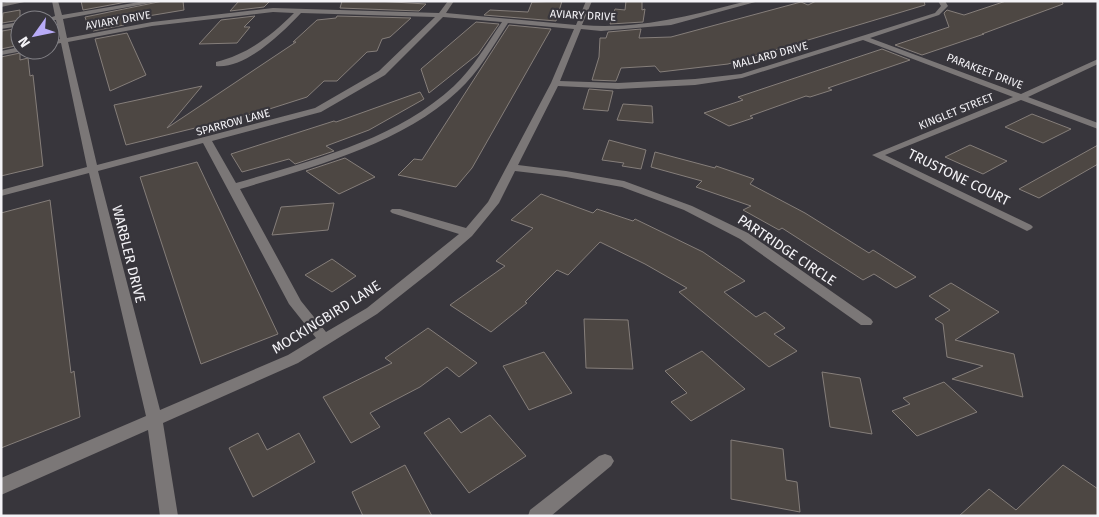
<svg xmlns="http://www.w3.org/2000/svg" width="1099" height="517" font-family="'Fira Sans',sans-serif">
<style>
.building{fill:#4d4743;stroke:#857e7a}
.lines{fill:none;stroke-linecap:round;stroke-linejoin:round}
.minor{fill:#7b7777;fill-rule:evenodd}
.labels{text-anchor:middle;stroke-width:4.5;stroke-linejoin:round;paint-order:stroke}
.far-street-label{font-size:11px;fill:#f4f3f7;stroke:#38363c}
.street-label{font-size:14px;fill:#f4f3f7;stroke:#38363c}
</style>
<rect width="100%" height="100%" fill="#38363c"/>
<g class="building">
<path d="M81,1H132L83,10Z"/>
<path d="M163,1H183L184,10L136,18L137,20L123,23L124,25L93,31L92,28L89,29L85,17Z"/>
<path d="M239,1H270L264,7L230,11Z"/>
<path d="M342,1H377L426,4L419,11L340,8Z"/>
<path d="M562,1L556,21L484,15L490,10L528,12L532,2Z"/>
<path d="M626,1H642V10L645,9L643,22L610,24L615,9L625,10Z"/>
<path d="M816,1H924L925,5L728,64L660,72L655,66L621,68L616,81L592,80L599,57L600,38H606L608,32L641,29L639,38L671,37L801,2L808,5Z"/>
<path d="M1006,1H1062L1063,4L982,34H984L922,55L895,45L949,27L944,13L947,10L964,15Z"/>
<path d="M20,10V20L2,23L3,13Z"/>
<path d="M255,16L244,27H250L237,43L199,44L221,20Z"/>
<path d="M337,16L411,18L390,37L382,39L377,51L367,52L337,81H324L307,97L260,112L126,145L114,105L202,86L167,128L296,42H293L317,20L336,18Z"/>
<path d="M476,22L499,24L478,54L429,93L421,69Z"/>
<path d="M509,25L551,29L472,168L456,187L398,175L414,159L422,160Z"/>
<path d="M20,28V45L1,49L2,31Z"/>
<path d="M127,33L146,75L110,91L95,39Z"/>
<path d="M882,49L910,60L828,88L832,90L810,97L806,96L750,116L753,118L729,126L704,113L743,100L738,97Z"/>
<path d="M20,53V60L28,58L30,76L33,75L43,166L1,176V57Z"/>
<path d="M589,89L613,91L608,111L583,109Z"/>
<path d="M420,92L424,99L369,130L326,146L334,151L295,164L289,159L242,172L231,154L334,121L336,122Z"/>
<path d="M623,104L652,106L653,123L617,120Z"/>
<path d="M1032,114L1071,129L1043,143L1005,127Z"/>
<path d="M609,140L646,150L641,169L622,166L624,163L602,160Z"/>
<path d="M970,145L1007,161L983,174L945,157Z"/>
<path d="M1098,145V164L1039,198L1019,189Z"/>
<path d="M655,152L715,168L716,166L754,179L750,184L805,213L869,253L873,250L916,277L896,288L874,274L863,280L782,228L779,230L743,210L751,206L696,187L702,181L651,167Z"/>
<path d="M345,158L375,177L339,194L306,171Z"/>
<path d="M197,162L278,334L201,364L140,177Z"/>
<path d="M541,194L593,213L597,209L633,221L635,219L703,252L745,281L724,292L756,317L765,312L785,328L774,334L797,351L769,367L679,292L687,288L645,264L600,242L568,275L557,270L525,302L527,303L491,332L450,305L505,266L496,261L533,228L511,220Z"/>
<path d="M50,200L71,373L74,371L80,417L1,448V213Z"/>
<path d="M334,203L328,230L272,235L281,207Z"/>
<path d="M332,259L356,276L332,292L305,275Z"/>
<path d="M951,283L999,312L955,340L1014,354L1023,397L952,379L983,366L947,357L943,324L935,319L950,310L929,296Z"/>
<path d="M584,319L628,320L633,369L586,368Z"/>
<path d="M428,328L477,363L459,377L447,367L420,387L370,413L380,427L351,443L323,397L392,363L385,358Z"/>
<path d="M702,351L745,389L691,421L671,402L687,393L665,371Z"/>
<path d="M544,352L572,393L529,410L503,366Z"/>
<path d="M822,372L860,378L872,434L830,427Z"/>
<path d="M944,382L977,412L917,436L892,411L910,404L903,398Z"/>
<path d="M490,415L526,456L469,493L424,433L449,418L461,433Z"/>
<path d="M258,433L267,450L299,433L315,462L253,497L229,448Z"/>
<path d="M731,440L783,449L786,480L797,482L800,512L731,499Z"/>
<path d="M405,465L432,516H363L352,492Z"/>
<path d="M1063,465L1098,489V516H959L989,489L1016,510Z"/>
</g>
<g class="lines">
<g class="minor">
<path d="M12,1H29L1,7V3Z"/>
<path d="M52,1H58L62,15L145,1H161L63,19L67,38L152,22L273,8L439,13L448,1H454L446,13L576,25L586,1H592L582,25C639,30 693,15 747,1H759L671,25L601,31L581,29L560,81L618,83L695,79L741,74L935,13L941,6L938,1H945L948,6L939,15L870,38L1021,94L1098,59V64L1028,97L1098,123V129L1021,100L885,155L1031,225L1033,227L1031,229L1027,231L872,155L1013,97L863,40L742,78L695,85L618,89L558,86L518,165L566,171L624,181L692,206L748,233L871,319L873,322L871,325H861L740,239L684,210L622,187L566,177L515,171L499,203L472,236L434,269L377,314L298,363L163,423L178,516H160L148,430L1,495V478L146,416L89,173L1,196V190L87,167L61,43L50,45V41L60,39L56,20H43L55,16ZM273,12L294,13C271,36 248,54 216,62V66C246,69 282,33 301,13L435,17L379,71L315,108L97,165L68,42L152,26ZM443,17L502,22C487,44 473,68 454,86C396,140 310,161 236,183L212,141L321,112L385,75ZM508,23L574,29L551,83L488,202L466,228L400,209H392L390,211L392,213L459,234L367,308L326,332L301,301L240,189C315,166 400,145 458,91C479,72 493,46 508,23ZM203,143L289,304L316,338L288,355L160,410L98,171Z"/>
<path d="M20,22V26L1,29V25Z"/>
<path d="M20,47V50L23,51L1,55V51Z"/>
<path d="M605,454L611,456L614,461L611,466L551,516H528L530,510L599,456Z"/>
</g>
</g>
<g class="labels">
<g class="far-street-label">
<text transform="translate(583 15) rotate(3)" y="4">AVIARY DRIVE</text>
<text transform="translate(118 20) rotate(-10)" y="4">AVIARY DRIVE</text>
<text transform="translate(770 55) rotate(-15)" y="4">MALLARD DRIVE</text>
<text transform="translate(985 71) rotate(21)" y="4">PARAKEET DRIVE</text>
<text transform="translate(956 111) rotate(-22)" y="4">KINGLET STREET</text>
<text transform="translate(233 122) rotate(-15)" y="4">SPARROW LANE</text>
</g>
<g class="street-label">
<text transform="translate(959 177) rotate(26)" y="5">TRUSTONE COURT</text>
<text transform="translate(787 250) rotate(34)" y="5">PARTRIDGE CIRCLE</text>
<text transform="translate(129 254) rotate(76)" y="5">WARBLER DRIVE</text>
<text transform="translate(326 317) rotate(-32)" y="5">MOCKINGBIRD LANE</text>
</g>
</g>
<rect width="1099" height="517" fill="none" stroke="#f4f3f7" stroke-width="5"/>
<g transform="translate(35 35) rotate(237)"><circle r="24" fill="#38363c" stroke="#838287"/>
<path d="M0-4L9 19L0 12L-9 19Z" fill="#b8abf7"/>
<text y="-8" font-size="14" font-weight="bold" text-anchor="middle" fill="#f4f3f7">N</text>
</g>
</svg>
